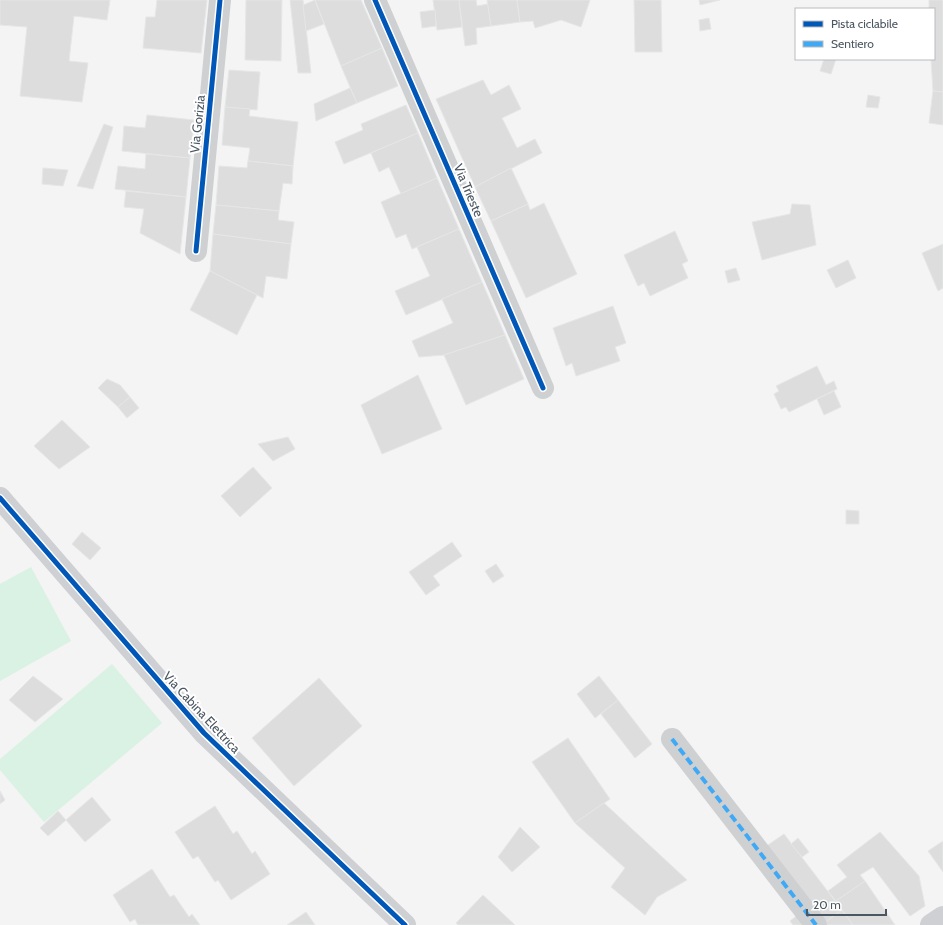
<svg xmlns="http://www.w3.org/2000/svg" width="943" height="925" font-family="Cabin,sans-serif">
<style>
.green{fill:#d9f2e3}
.building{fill:#ddddde;stroke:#e5e6e7}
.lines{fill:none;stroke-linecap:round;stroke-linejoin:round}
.street{stroke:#ced0d2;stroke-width:22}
.secondary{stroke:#ced0d4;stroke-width:22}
.quiet{stroke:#3fa9f5;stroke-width:4;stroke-dasharray:8 4;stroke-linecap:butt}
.cycleway-casing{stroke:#fff;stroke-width:8}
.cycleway{stroke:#0057b8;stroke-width:5}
.labels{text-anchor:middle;stroke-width:4;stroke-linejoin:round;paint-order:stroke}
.street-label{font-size:13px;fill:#4a5661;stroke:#fff}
</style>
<rect width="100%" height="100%" fill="#f4f4f4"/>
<g class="green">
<path d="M31,567L71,641L0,681V584Z"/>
<path d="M112,664L162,723L44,822L0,770V759Z"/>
</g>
<g class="building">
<path d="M0,0H110L107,20L74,16L69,61L88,63L82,102L20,96L27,27L0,25Z"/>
<path d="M157,0H207L201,53L143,48L146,17H155Z"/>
<path d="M246,0H282L281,61L245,60Z"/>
<path d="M290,0H303L311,73H298Z"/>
<path d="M315,0L324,24L306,31L303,5Z"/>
<path d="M315,0H361L382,48L341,66Z"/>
<path d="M433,0H459L462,27L437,30Z"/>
<path d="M459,0H476L477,6L488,4L491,26L476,28L477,44L465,46Z"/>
<path d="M487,0H517L520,22L491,26Z"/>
<path d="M517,0H590L581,27L561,20L535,28L533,21L520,22Z"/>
<path d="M634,0H661L662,52H635Z"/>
<path d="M699,0H720L700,5Z"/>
<path d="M929,0H943V92L933,91L931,59H934V9H929Z"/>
<path d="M435,10L436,26L422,28L420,12Z"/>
<path d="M709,18L711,29L700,31L699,20Z"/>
<path d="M382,48L398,86L357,103L341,66Z"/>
<path d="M824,59H836L831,74L820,71Z"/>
<path d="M229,70L260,72L257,110L225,107Z"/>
<path d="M483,80L491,95L509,85L521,109L502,118L517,148L535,139L542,153L475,187L436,99Z"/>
<path d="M350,88L357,103L316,121L314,104Z"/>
<path d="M933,91L943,92V125L929,123Z"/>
<path d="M868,95L880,97L878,108L866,107Z"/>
<path d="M406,105L418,133L344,164L335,142L363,130L361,124Z"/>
<path d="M225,107L250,109L249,116L298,122L293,166L248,161L250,148L222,145Z"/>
<path d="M147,115L194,120L190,158L122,151L124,126L145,128Z"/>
<path d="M104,124L113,127L93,189L77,186Z"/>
<path d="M418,133L437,178L401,194L389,167L379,172L371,153Z"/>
<path d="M146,154L190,158L186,197L115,189L118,166L145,169Z"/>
<path d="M248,161L293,166L292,184L283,183L279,211L216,205L219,166L247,168Z"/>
<path d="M43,168L68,170L63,186L42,184Z"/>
<path d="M511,168L528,204L491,221L475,187Z"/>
<path d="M437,178L459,229L412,249L406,234L396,238L381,202Z"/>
<path d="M126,191L186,197L180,254L140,233L144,209L124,207Z"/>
<path d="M544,203L577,274L526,298L491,221L528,204L530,210Z"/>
<path d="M792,204L810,205L816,245L762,260L752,222L790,214Z"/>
<path d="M216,205L279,211L278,220L294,222L291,244L213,234Z"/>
<path d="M459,229L482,282L406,315L395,291L430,276L417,247Z"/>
<path d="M675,231L688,261L682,264L688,278L650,296L644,283L638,286L624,255Z"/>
<path d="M213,234L291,244L287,279L266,276L263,298L210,271Z"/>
<path d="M943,244V288L938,291L922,253Z"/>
<path d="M848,260L856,278L836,288L827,270Z"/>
<path d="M736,268L740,280L728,283L725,271Z"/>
<path d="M210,271L257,295L237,335L190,310Z"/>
<path d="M482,282L505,335L444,355L419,357L412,341L453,323L442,299Z"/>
<path d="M613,306L626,343L615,347L620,361L576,376L572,363L566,366L553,328Z"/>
<path d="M505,335L524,379L466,405L444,355Z"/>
<path d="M817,366L826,385L834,381L837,389L789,412L786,407L781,409L774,394L779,391L776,386Z"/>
<path d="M418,375L442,429L382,454L361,405Z"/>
<path d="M107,379L120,385L130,397L118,407L98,388Z"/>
<path d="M834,391L841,407L824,415L817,399Z"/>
<path d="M130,397L139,408L127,418L118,407Z"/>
<path d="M62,420L90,447L59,469L34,446Z"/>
<path d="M288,437L295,449L273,461L258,444Z"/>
<path d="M253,467L272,488L240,517L221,496Z"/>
<path d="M846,510L859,511V524H846Z"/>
<path d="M82,532L101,548L90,560L72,544Z"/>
<path d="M452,542L462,556L433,576L440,585L426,595L409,572Z"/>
<path d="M496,564L504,576L493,583L485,571Z"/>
<path d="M33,676L63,699L35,722L9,700Z"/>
<path d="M599,676L618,700L595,718L577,694Z"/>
<path d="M319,678L362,726L294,786L252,738Z"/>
<path d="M618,700L652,744L635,758L601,714Z"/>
<path d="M568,738L610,799L575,823L532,762Z"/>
<path d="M0,791L5,800L0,804Z"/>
<path d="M92,797L111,820L85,842L66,820Z"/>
<path d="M604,803L687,880L657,897L645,915L611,887L625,868L575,823Z"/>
<path d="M215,806L233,834L237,831L252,854L255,851L270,874L231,900L218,880L215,882L198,856L193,859L175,832Z"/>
<path d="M58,811L66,820L48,836L40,828Z"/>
<path d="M520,827L540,847L512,872L498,857Z"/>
<path d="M880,832L919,876L925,906L910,916L873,867L860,875L865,881L836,901L828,891L847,877L837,865Z"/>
<path d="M784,834L842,910L824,923L765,847Z"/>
<path d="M798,838L809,852L802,857L791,844Z"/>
<path d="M943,841V872L928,851Z"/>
<path d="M152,869L170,897L174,895L189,917L192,914L200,925H138L135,919L130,922L113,895Z"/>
<path d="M865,881L895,925H853L842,910L836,901Z"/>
<path d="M483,895L515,925H458L456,923Z"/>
<path d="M842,910L853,925H825L824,923Z"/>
<path d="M306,912L315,925H287Z"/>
<path d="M800,913L809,925H793L790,921Z"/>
</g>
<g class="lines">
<g class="street">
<path d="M375,0L543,388"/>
<path d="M196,251L220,0"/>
<path d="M672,739L816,925"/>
</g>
<g class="secondary">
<path d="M0,498L204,733L405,925"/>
<path d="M931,925L943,917"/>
</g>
<path class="quiet" d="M672,739L816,925"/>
<defs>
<g id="cycleway">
<path d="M375,0L543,388"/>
<path d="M196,251L220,0"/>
<path d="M0,498L204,733L405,925"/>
</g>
</defs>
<use href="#cycleway" class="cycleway-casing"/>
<use href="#cycleway" class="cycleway"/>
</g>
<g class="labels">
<g class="street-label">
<text transform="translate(197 124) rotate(-84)" y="5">Via Gorizia</text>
<text transform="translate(469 190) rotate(67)" y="5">Via Trieste</text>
<text transform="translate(202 712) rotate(47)" y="5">Via Cabina Elettrica</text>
</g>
</g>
<rect x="795" y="8" width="140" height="52" fill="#ffffff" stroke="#b7bbc0"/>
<rect x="803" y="21" width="20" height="6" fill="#0057b8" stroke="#b7bbc0"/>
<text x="831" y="28" font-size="12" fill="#4a5661">Pista ciclabile</text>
<rect x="803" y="41" width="20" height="6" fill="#3fa9f5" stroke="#b7bbc0"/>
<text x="831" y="48" font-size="12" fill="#4a5661">Sentiero</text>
<path d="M807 909v6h79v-6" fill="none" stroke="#4a5661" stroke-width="2"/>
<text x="813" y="909" font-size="12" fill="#4a5661" stroke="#ffffff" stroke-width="3" paint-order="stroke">20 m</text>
</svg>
